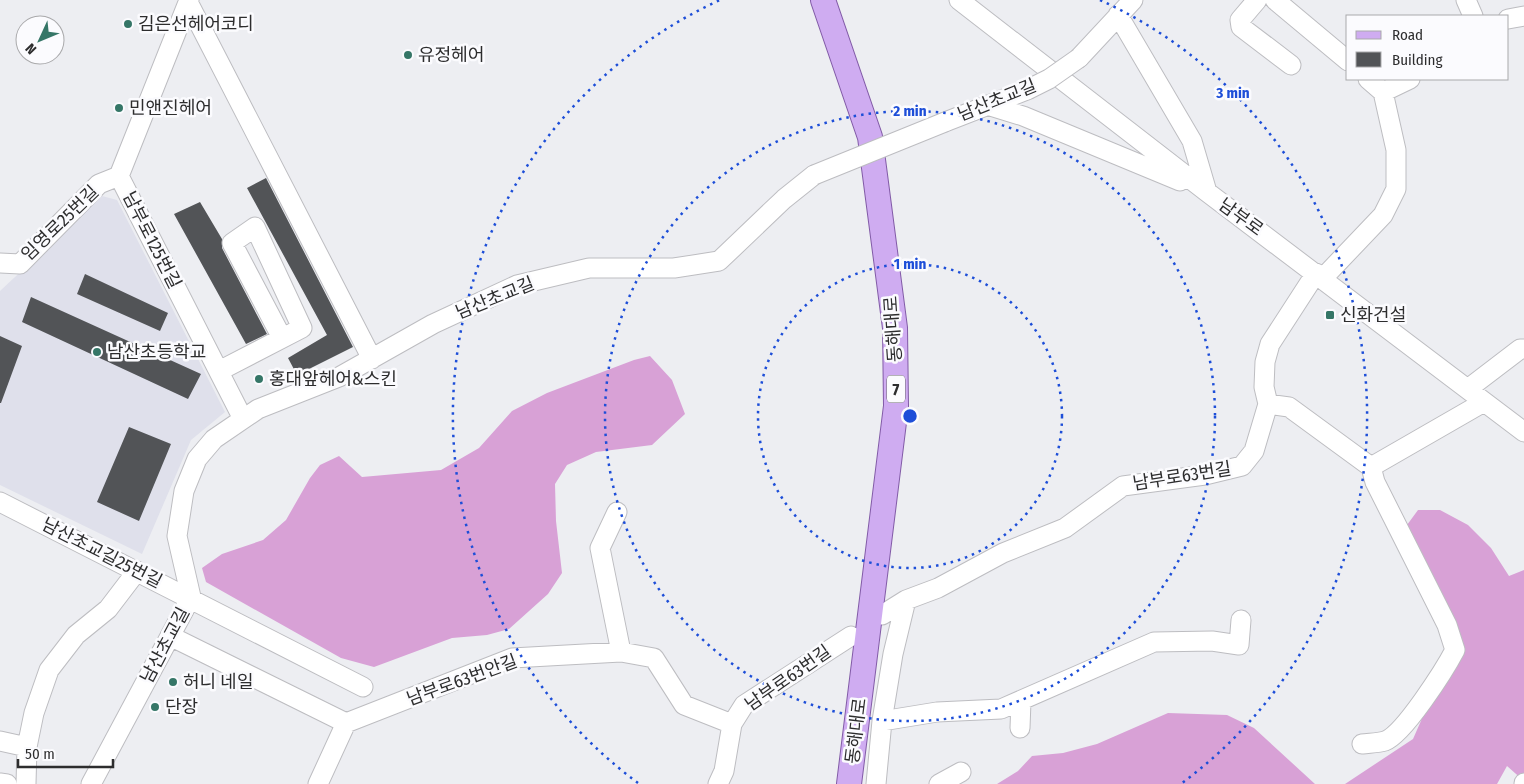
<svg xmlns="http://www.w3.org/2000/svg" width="1524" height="784" viewBox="0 0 1524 784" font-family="'Fira Sans Condensed','Noto Sans KR',sans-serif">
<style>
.built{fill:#dfe0eb}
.forest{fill:#d8a1d6}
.building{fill:#525457}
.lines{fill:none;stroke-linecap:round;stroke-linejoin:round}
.minor-casing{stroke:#bdbdc1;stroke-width:21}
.major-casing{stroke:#825ba7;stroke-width:26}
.minor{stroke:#fff;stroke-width:19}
.major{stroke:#cfacf1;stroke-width:24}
.minor-bridge-casing{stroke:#bdbdc1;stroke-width:21;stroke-linecap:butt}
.minor-bridge{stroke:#fff;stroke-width:19}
.ring{fill:none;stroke:#1d4ed8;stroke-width:2.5;stroke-dasharray:2.5 5}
.poi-dot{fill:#357667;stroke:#fbfbfe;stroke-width:2}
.labels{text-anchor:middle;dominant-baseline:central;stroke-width:5;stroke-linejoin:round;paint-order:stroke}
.shield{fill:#fbfbfe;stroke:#6b6b6c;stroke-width:1}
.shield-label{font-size:16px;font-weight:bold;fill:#2d2d2e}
.poi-label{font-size:18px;fill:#2d2d2e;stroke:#fbfbfe;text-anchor:start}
.street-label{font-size:18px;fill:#2d2d2e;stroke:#fbfbfe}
.centre{fill:#1d4ed8;stroke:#fbfbfe;stroke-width:2.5}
.ring-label{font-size:15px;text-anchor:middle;font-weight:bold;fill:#1d4ed8;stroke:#fbfbfe;stroke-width:5;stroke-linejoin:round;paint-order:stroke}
</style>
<rect width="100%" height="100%" fill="#edeef2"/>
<path class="built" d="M102,196l15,4 108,212 -34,28 -49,114 -142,-69v-194z"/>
<path class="forest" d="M650,356l22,24 13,34 -33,31 -56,7 -29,13 -12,19 1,37 6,52 -14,21 -39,35 -22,6 -35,3 -78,29 -33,-9 -135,-76 -4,-14 20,-14 41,-14 23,-20 24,-42 10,-13 19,-9 23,21 79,-7 38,-22 33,-37 35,-18 87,-33z
M1418,510h22l28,15 23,23 18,28 15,-6v211l-17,-15 -10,18h-152l68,-45 22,-50 21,-20 4,-26 -53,-118z
M1168,713l59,2 27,13 61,56h-318l21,-13 14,-15 31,-3 34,-9z"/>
<path class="building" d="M266,178l87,169 -56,28 -9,-17 39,-23 -80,-147z
M200,202l22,37v9l45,86 -21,10 -72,-130z
M85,274l83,39 -8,18 -83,-37z
M31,297l170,77 -13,25 -166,-77z
M0,336l22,10 -21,57h-1z
M129,427l42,17 -32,77 -42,-19z"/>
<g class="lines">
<g class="minor-casing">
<path id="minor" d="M189,0l-70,176 124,243
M959,0l248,192 317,240
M1257,0l-17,20 1,7 50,38
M1275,0l73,61
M1466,0l7,16
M188,2l184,357
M1118,15l74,126 15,51
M1508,19l16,-3
M1079,58l54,-58
M1383,92l27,-13
M987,105l36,11 157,65
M945,122l82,-32
M0,263l20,1 79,-80 20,-8
M1323,278l60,-63 13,-26v-39l-13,-58 -15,-13
M219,371l83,-43 -47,-101 -23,16 50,95
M1469,388l51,-39h4
M1268,404l21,3 82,60 4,15 72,143 8,25c-10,19 -51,84 -70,91 -7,2 -16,2 -23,3
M1371,467l113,-65
M0,502l363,185
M617,512l-17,36 21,104
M906,600l-13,54 -11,67 55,-9 64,-3 153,-67 58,-1 27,4 2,-25
M882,615l24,-15 32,-12 65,-35 62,-25 58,-42 82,-11 37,-9 12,-15 14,-47 -4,-17 1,-25 5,-18 46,-71
M170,636l176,87
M346,723l166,-65 109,-6 33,6 30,47 48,19
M1020,728l1,-27
M0,741l27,6
M0,783l7,1
M26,784l1,-37 7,-34 15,-43 27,-35 32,-26 29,-38
M91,784l100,-187 -14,-61 7,-45 13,-32 17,-20 44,-30 81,-32 94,-53 84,-39 72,-17h85l45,-7 65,-62 30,-24
M318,784l28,-61
M718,784l6,-13 8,-47 12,-19 107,-69
M876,784l6,-63
M939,784l22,-12
M1524,784v-1"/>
</g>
<g class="major-casing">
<path id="major" d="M823,0l47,137 25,191 1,78 -47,378"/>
</g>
<use href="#minor" class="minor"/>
<use href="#major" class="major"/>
<g class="minor-bridge-casing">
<path id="minor-bridge" d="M1027,90l22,-11 30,-21
M814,175l131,-53"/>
</g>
<use href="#minor-bridge" class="minor-bridge"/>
</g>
<g class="ring">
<circle cx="910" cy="416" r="152"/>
<circle cx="910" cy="416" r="305"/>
<path d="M638 783A457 457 0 0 1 720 0M1100 0A457 457 0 0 1 1182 783"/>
</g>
<g class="poi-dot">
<circle cx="128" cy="24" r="5"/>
<circle cx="408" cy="55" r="5"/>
<circle cx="119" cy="108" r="5"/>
<rect x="1325" y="310" width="10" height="10" rx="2.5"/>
<circle cx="97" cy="352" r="5"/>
<circle cx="259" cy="379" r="5"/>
<circle cx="173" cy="682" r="5"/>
<circle cx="155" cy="707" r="5"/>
</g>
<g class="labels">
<rect class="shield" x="887" y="375.5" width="18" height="27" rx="4"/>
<g class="shield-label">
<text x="896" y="389">7</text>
</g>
<g class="poi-label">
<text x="138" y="24">김은선헤어코디</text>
<text x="418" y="55">유정헤어</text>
<text x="129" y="108">민앤진헤어</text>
<text x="1340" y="315">신화건설</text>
<text x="107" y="352">남산초등학교</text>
<text x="269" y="379">홍대앞헤어&amp;스킨</text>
<text x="183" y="682">허니 네일</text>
<text x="165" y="707">단장</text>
</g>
<g class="street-label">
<text transform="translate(997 100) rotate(-22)">남산초교길</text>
<text transform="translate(1241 217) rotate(36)">남부로</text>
<text transform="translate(60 223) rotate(-44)">임영로25번길</text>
<text transform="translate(152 240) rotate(63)">남부로125번길</text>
<text transform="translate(495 298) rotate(-22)">남산초교길</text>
<text transform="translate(893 329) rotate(-94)">동해대로</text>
<text transform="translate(1182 476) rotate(-9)">남부로63번길</text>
<text transform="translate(102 553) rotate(27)">남산초교길25번길</text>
<text transform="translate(165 645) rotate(-62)">남산초교길</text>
<text transform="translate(788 678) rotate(-35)">남부로63번길</text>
<text transform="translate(462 680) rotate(-20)">남부로63번안길</text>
<text transform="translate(856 731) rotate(-83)">동해대로</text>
</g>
</g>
<circle cx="910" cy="416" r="8" class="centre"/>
<g class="ring-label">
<text x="1233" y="98">3 min</text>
<text x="910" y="116">2 min</text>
<text x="910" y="269">1 min</text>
</g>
<rect x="1346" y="15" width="162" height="65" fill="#fbfbfe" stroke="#a9a9ab"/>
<rect x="1356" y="31" width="25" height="8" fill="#cfacf1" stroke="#a9a9ab"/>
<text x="1392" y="40" font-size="15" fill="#2d2d2e">Road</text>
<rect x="1356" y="52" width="25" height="15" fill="#525457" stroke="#a9a9ab"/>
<text x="1392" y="65" font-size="15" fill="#2d2d2e">Building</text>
<g transform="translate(40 40) rotate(226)"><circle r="24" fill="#fbfbfe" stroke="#a9a9ab"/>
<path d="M0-4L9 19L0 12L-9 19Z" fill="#357667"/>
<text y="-8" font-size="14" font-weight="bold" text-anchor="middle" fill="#2d2d2e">N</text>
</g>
<path d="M18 759v8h95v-8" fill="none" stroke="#2d2d2e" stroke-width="2.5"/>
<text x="25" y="759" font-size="15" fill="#2d2d2e" stroke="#fbfbfe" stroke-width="4" paint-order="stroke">50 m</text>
</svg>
